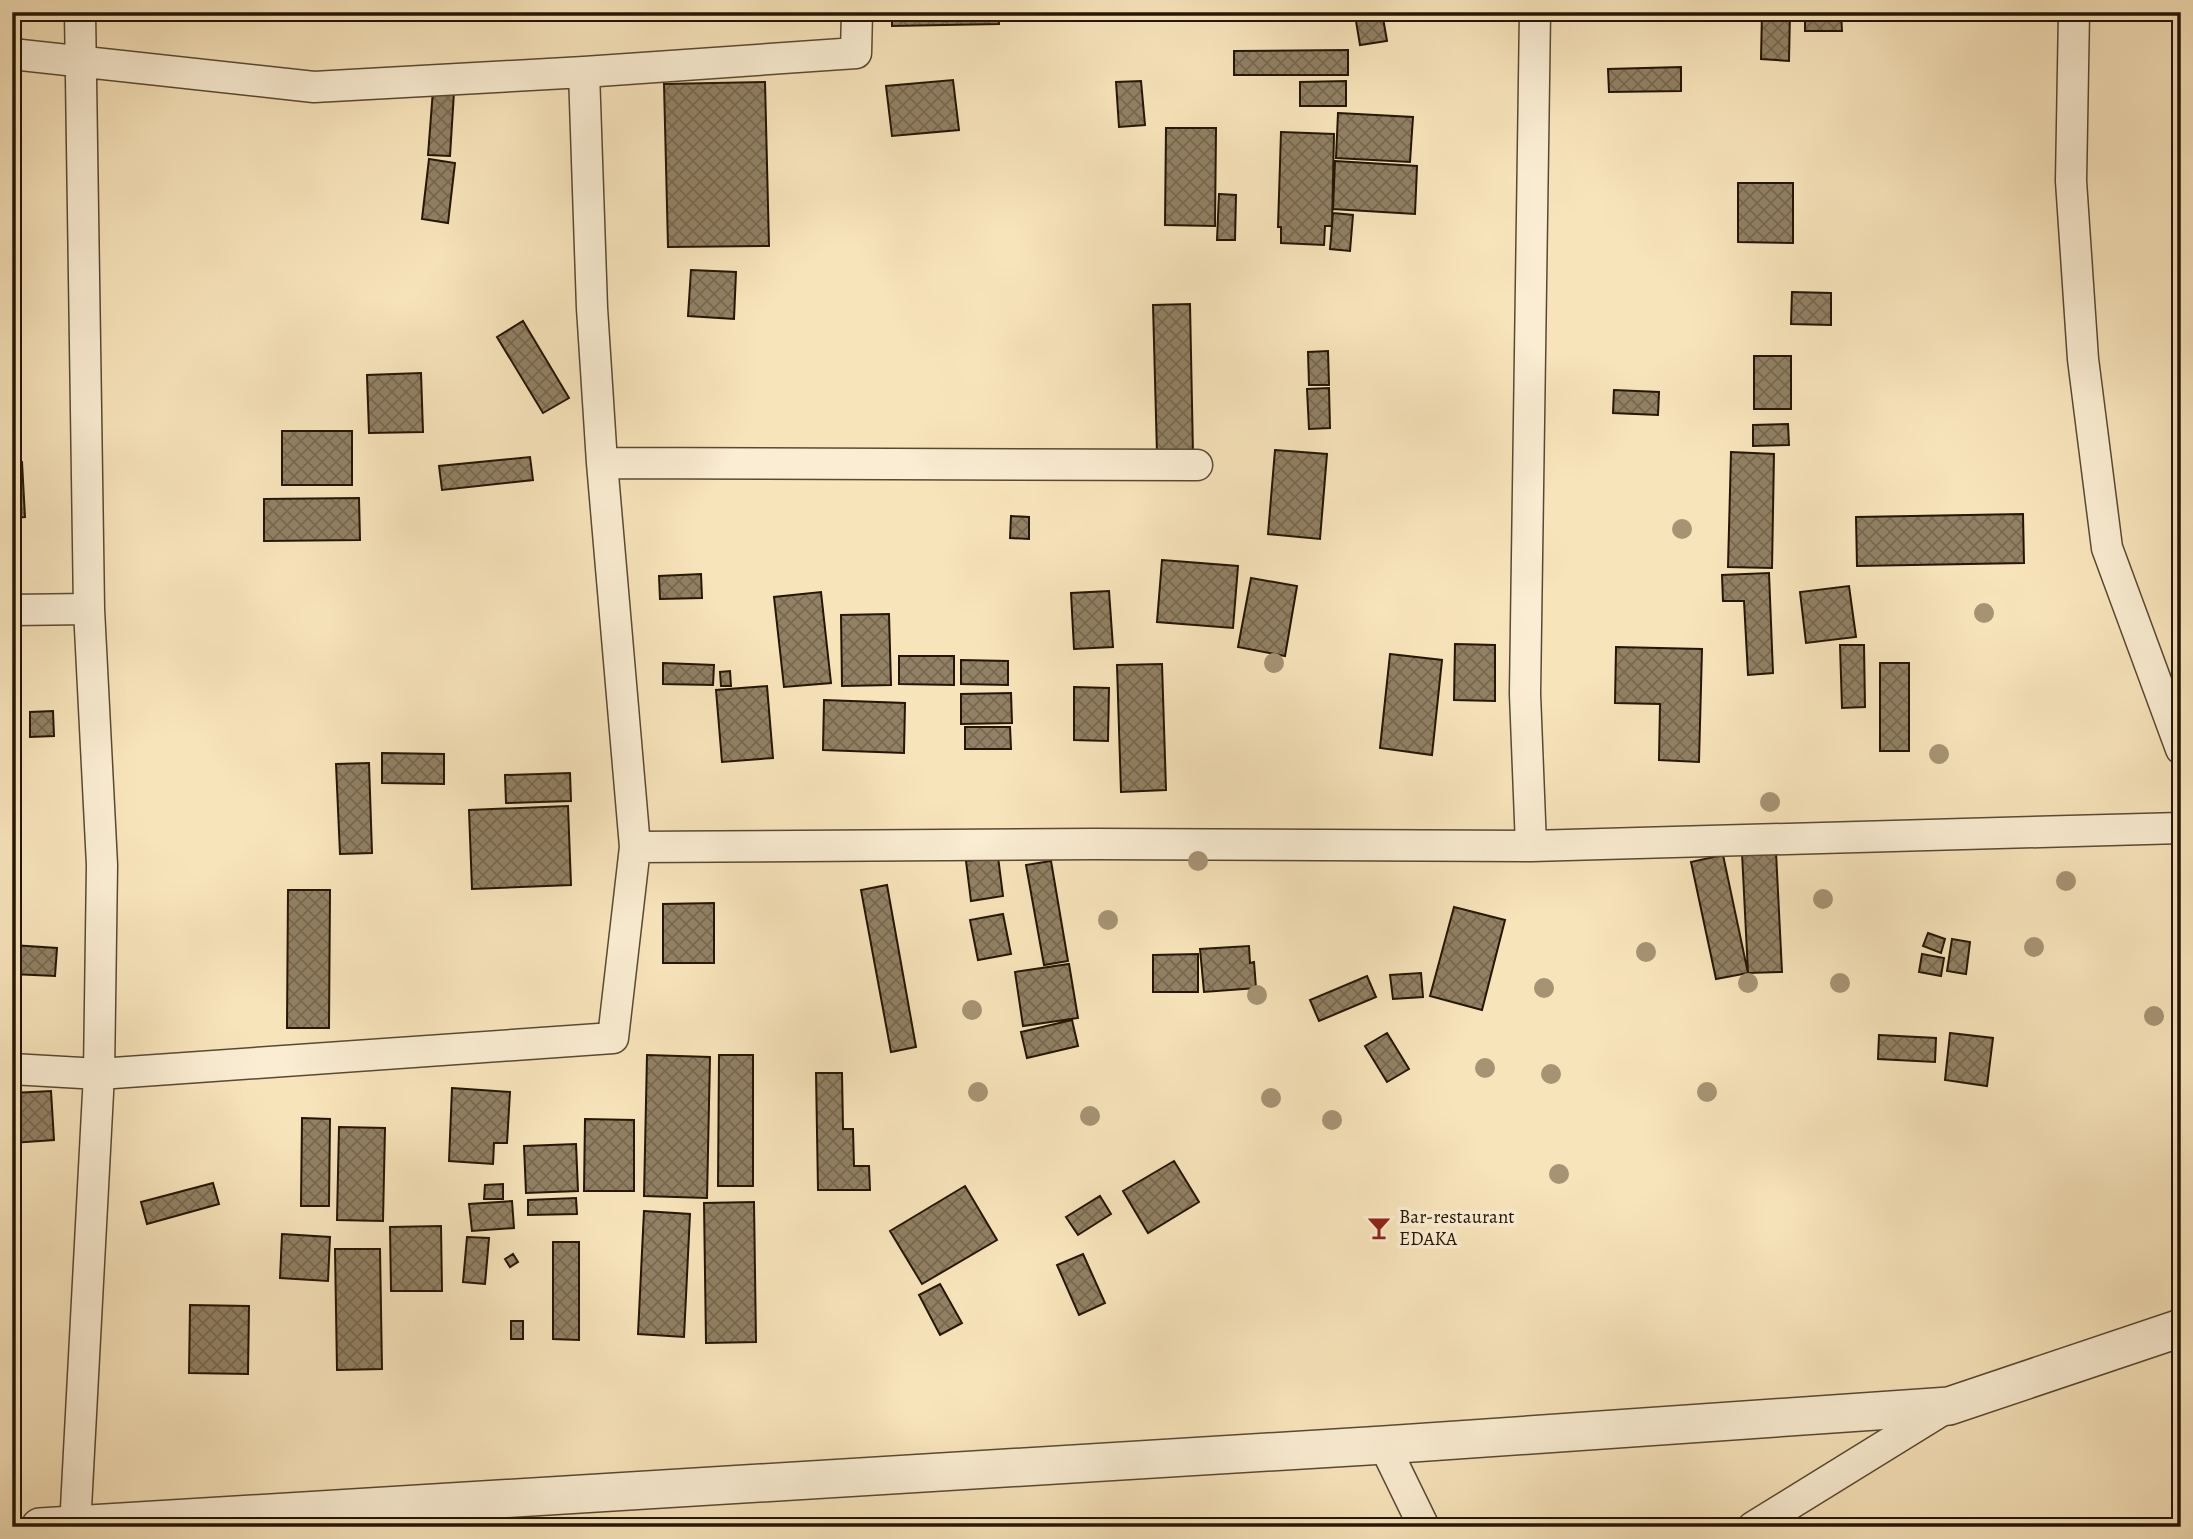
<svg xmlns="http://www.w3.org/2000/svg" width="2193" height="1539" viewBox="0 0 2193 1539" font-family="Alegreya,serif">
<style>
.building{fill:url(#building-cross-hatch);stroke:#241505;stroke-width:2}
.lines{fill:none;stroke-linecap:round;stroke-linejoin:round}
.minor-casing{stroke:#594932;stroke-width:33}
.tertiary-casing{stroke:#594932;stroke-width:40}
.minor{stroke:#faedd3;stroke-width:30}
.tertiary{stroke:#faedd3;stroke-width:37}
.tree{fill:#a69374}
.labels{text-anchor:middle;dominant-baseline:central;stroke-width:7;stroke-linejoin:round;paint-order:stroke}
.poi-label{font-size:19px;fill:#241505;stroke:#faedd3;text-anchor:start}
</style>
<defs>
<pattern id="building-cross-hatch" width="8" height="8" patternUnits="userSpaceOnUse" patternTransform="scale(1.75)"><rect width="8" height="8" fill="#928164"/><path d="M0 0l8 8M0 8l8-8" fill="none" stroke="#776850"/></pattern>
</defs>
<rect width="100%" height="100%" fill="#f8e4bb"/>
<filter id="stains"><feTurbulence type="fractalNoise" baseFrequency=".00286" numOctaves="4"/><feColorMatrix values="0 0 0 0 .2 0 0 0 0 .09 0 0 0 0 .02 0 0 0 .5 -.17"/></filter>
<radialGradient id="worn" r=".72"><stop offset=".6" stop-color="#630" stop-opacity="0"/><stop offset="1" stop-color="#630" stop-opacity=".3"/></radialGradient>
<path class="building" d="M892,12h106l1,12 -107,2z
M1370,12h12l5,29 -27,4 -5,-30z
M1762,12h28l-1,49 -28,-2z
M1805,12h36l1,19h-37z
M1348,50v25h-114v-24z
M1681,67v24l-72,1 -1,-23z
M953,80l6,50 -67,6 -6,-50z
M1141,81l4,44 -26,2 -3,-45z
M1346,81v25h-46v-24z
M765,82l4,164 -101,1 -4,-163z
M433,90l21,2 -4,64 -22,-1z
M12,110h6l-6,102z
M1338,113l75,4 -3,45 -74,-4z
M1166,128h50l-1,98 -50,-1z
M1281,132l53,2 -2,92h-7l-1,19 -43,-2v-16h-3z
M429,159l26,4 -7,60 -26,-4z
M1335,161l82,5 -2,48 -82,-5z
M1738,183h55v60l-55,-1z
M1219,194l17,1 -1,45h-18z
M1333,213l20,2 -3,36 -20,-2z
M691,270l45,2 -2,47 -46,-3z
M1792,292l39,1v32l-40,-1z
M1190,304l3,150h-36l-4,-149z
M523,321l46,77 -26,15 -46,-76z
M1328,351l1,34h-20l-1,-33z
M1754,356h37v53h-37z
M421,373l2,59 -54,1 -2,-58z
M1329,388l1,40 -21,1 -2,-40z
M1614,390l45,2 -1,23 -45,-2z
M1788,424l1,21 -36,1v-21z
M282,431h70v54h-70z
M1275,450l52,4 -7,85 -52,-5z
M1731,452l43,2 -2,114 -44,-1z
M530,457l3,23 -91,10 -3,-24z
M22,462l3,55 -13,1v-55z
M359,498l1,42 -96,1v-42z
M2023,514l1,49 -167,3 -1,-49z
M1011,516l18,1v22l-19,-1z
M1162,560l76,6 -5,62 -76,-6z
M1769,573l4,100 -25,2 -4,-74h-21l-1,-26z
M701,574l1,24 -42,1 -1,-23z
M1251,578l46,8 -12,70 -47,-9z
M1849,586l7,51 -50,6 -6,-51z
M1109,591l4,56 -39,2 -3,-56z
M821,592l10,91 -47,4 -10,-90z
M889,614l2,71 -49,1 -1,-71z
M1455,644l40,1v56l-41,-1z
M1840,645h24l1,62 -23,1z
M1616,647l86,2 -3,113 -40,-2 1,-56 -45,-1z
M1390,654l52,6 -10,95 -52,-7z
M899,656h55v29l-55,-1z
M961,660l47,1v24l-47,-1z
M663,663l51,2 -1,20 -50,-1z
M1880,663h29v88h-29z
M1162,664l4,126 -45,2 -4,-127z
M730,671l1,15h-10l-1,-14z
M767,686l6,72 -51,4 -6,-72z
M1074,687l35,1 -1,53 -34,-1z
M1011,693l1,30 -51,1v-30z
M824,700l81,3 -1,50 -81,-3z
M53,711l1,25 -24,1v-25z
M965,727h45l1,22h-46z
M382,753l62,1v30l-62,-1z
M369,763l3,90 -32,1 -4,-90z
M570,773l1,28 -65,2 -1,-28z
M568,806l3,79 -99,4 -3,-79z
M1776,852l6,120 -34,1 -6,-120z
M1723,855l25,118 -32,6 -25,-117z
M998,857l5,39 -32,5 -5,-40z
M1051,861l17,100 -24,4 -18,-100z
M887,885l29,162 -25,5 -30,-162z
M288,890h42l-1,138h-42z
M714,903v60h-51v-59z
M1454,907l51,13 -23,90 -52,-14z
M1003,914l8,40 -33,6 -8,-40z
M1928,933l17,6 -4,14 -18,-7z
M1952,939l18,3 -4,32 -19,-3z
M12,945l45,3 -2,28 -43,-2z
M1249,946l1,17 4,-1 2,26 -52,4 -4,-43z
M1198,954v38h-45v-37z
M1922,954l22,4 -3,18 -22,-4z
M1069,964l9,54 -55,8 -8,-54z
M1421,973l2,24 -30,2 -3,-24z
M1367,976l9,21 -57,24 -9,-21z
M1072,1020l6,26 -51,12 -6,-26z
M1387,1033l22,36 -22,13 -22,-36z
M1950,1033l43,5 -6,48 -42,-6z
M1879,1035l57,3 -1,24 -57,-3z
M647,1055l63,2 -3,141 -63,-2z
M719,1055h34v131h-35z
M816,1073h26l1,56h10l1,37h15l1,24h-52z
M452,1088l58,4 -3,51h-13l-1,21 -44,-3z
M51,1091l3,49 -42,3v-50z
M302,1118l28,1 -1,87h-28z
M585,1119l49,1v71h-50z
M339,1127l46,1 -2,93 -46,-1z
M576,1144l2,47 -52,2 -2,-47z
M1174,1161l25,41 -51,31 -25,-42z
M213,1183l6,21 -72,20 -6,-22z
M503,1184v15h-19l1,-14z
M965,1186l32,54 -75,44 -32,-53z
M1100,1196l11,18 -33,21 -12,-18z
M576,1198l1,16 -49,1v-15z
M512,1201l2,27 -42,3 -3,-27z
M754,1202l2,140 -50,1 -2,-140z
M644,1211l46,3 -6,123 -46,-3z
M441,1226l1,65h-51l-1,-64z
M282,1234l48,3 -2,44 -48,-3z
M467,1237l22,1 -4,46 -22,-2z
M553,1242h26v98l-26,-1z
M335,1249h45l2,120 -45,1z
M513,1254l5,8 -8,5 -5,-8z
M1083,1254l22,49 -26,12 -22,-50z
M940,1284l22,39 -22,12 -21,-40z
M190,1305l59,1 -1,68 -59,-1z
M511,1321h12v18h-12z"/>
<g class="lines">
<g class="minor-casing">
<path id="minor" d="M2074,12l-3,169 12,178 24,189 74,201
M12,54l302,33 270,-15 272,-19 1,-41
M602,463l595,2
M12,610l77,-1
M1531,846l-6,-152 10,-682
M635,847l459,-3 437,2 650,-18
M12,1069l87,5 514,-36 22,-191 -33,-384 -10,-155 -8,-236
M1384,1445l40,82
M75,1527l24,-453 3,-209 -13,-256 -9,-597
M1753,1527l196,-121"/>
</g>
<g class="tertiary-casing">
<path id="tertiary" d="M40,1527l1344,-82 565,-39 232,-78"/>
</g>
<use href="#minor" class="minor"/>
<use href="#tertiary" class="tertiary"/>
</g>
<g class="tree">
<circle cx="1682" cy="529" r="10"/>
<circle cx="1984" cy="613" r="10"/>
<circle cx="1274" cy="663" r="10"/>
<circle cx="1939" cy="754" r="10"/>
<circle cx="1770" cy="802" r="10"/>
<circle cx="1198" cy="861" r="10"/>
<circle cx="2066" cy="881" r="10"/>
<circle cx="1823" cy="899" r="10"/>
<circle cx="1108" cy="920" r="10"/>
<circle cx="2034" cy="947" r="10"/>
<circle cx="1646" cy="952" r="10"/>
<circle cx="1748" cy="983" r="10"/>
<circle cx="1840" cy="983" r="10"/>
<circle cx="1544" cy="988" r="10"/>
<circle cx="1257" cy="995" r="10"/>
<circle cx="972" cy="1010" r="10"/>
<circle cx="2154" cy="1016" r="10"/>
<circle cx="1485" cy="1068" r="10"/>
<circle cx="1551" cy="1074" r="10"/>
<circle cx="978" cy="1092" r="10"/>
<circle cx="1707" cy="1092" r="10"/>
<circle cx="1271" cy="1098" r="10"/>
<circle cx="1090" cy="1116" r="10"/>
<circle cx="1332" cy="1120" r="10"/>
<circle cx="1559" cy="1174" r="10"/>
</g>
<defs>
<g id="bar-bare" transform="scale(1.89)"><path d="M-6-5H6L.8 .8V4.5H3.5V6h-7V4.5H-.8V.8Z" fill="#8f2418" stroke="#faedd3" stroke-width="2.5" paint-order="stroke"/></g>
</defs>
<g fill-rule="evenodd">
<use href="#bar-bare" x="1379" y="1228"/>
</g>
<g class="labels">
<g class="poi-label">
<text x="1399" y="1217">Bar-restaurant<tspan x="1399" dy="22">EDAKA</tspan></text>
</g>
</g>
<rect width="2193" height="1539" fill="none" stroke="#f8e4bb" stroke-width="42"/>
<rect x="14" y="14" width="2165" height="1511" fill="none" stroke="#241505" stroke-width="3.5"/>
<rect x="21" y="21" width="2151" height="1497" fill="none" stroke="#241505" stroke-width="2"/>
<rect width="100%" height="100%" filter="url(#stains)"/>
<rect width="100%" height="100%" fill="url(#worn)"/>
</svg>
